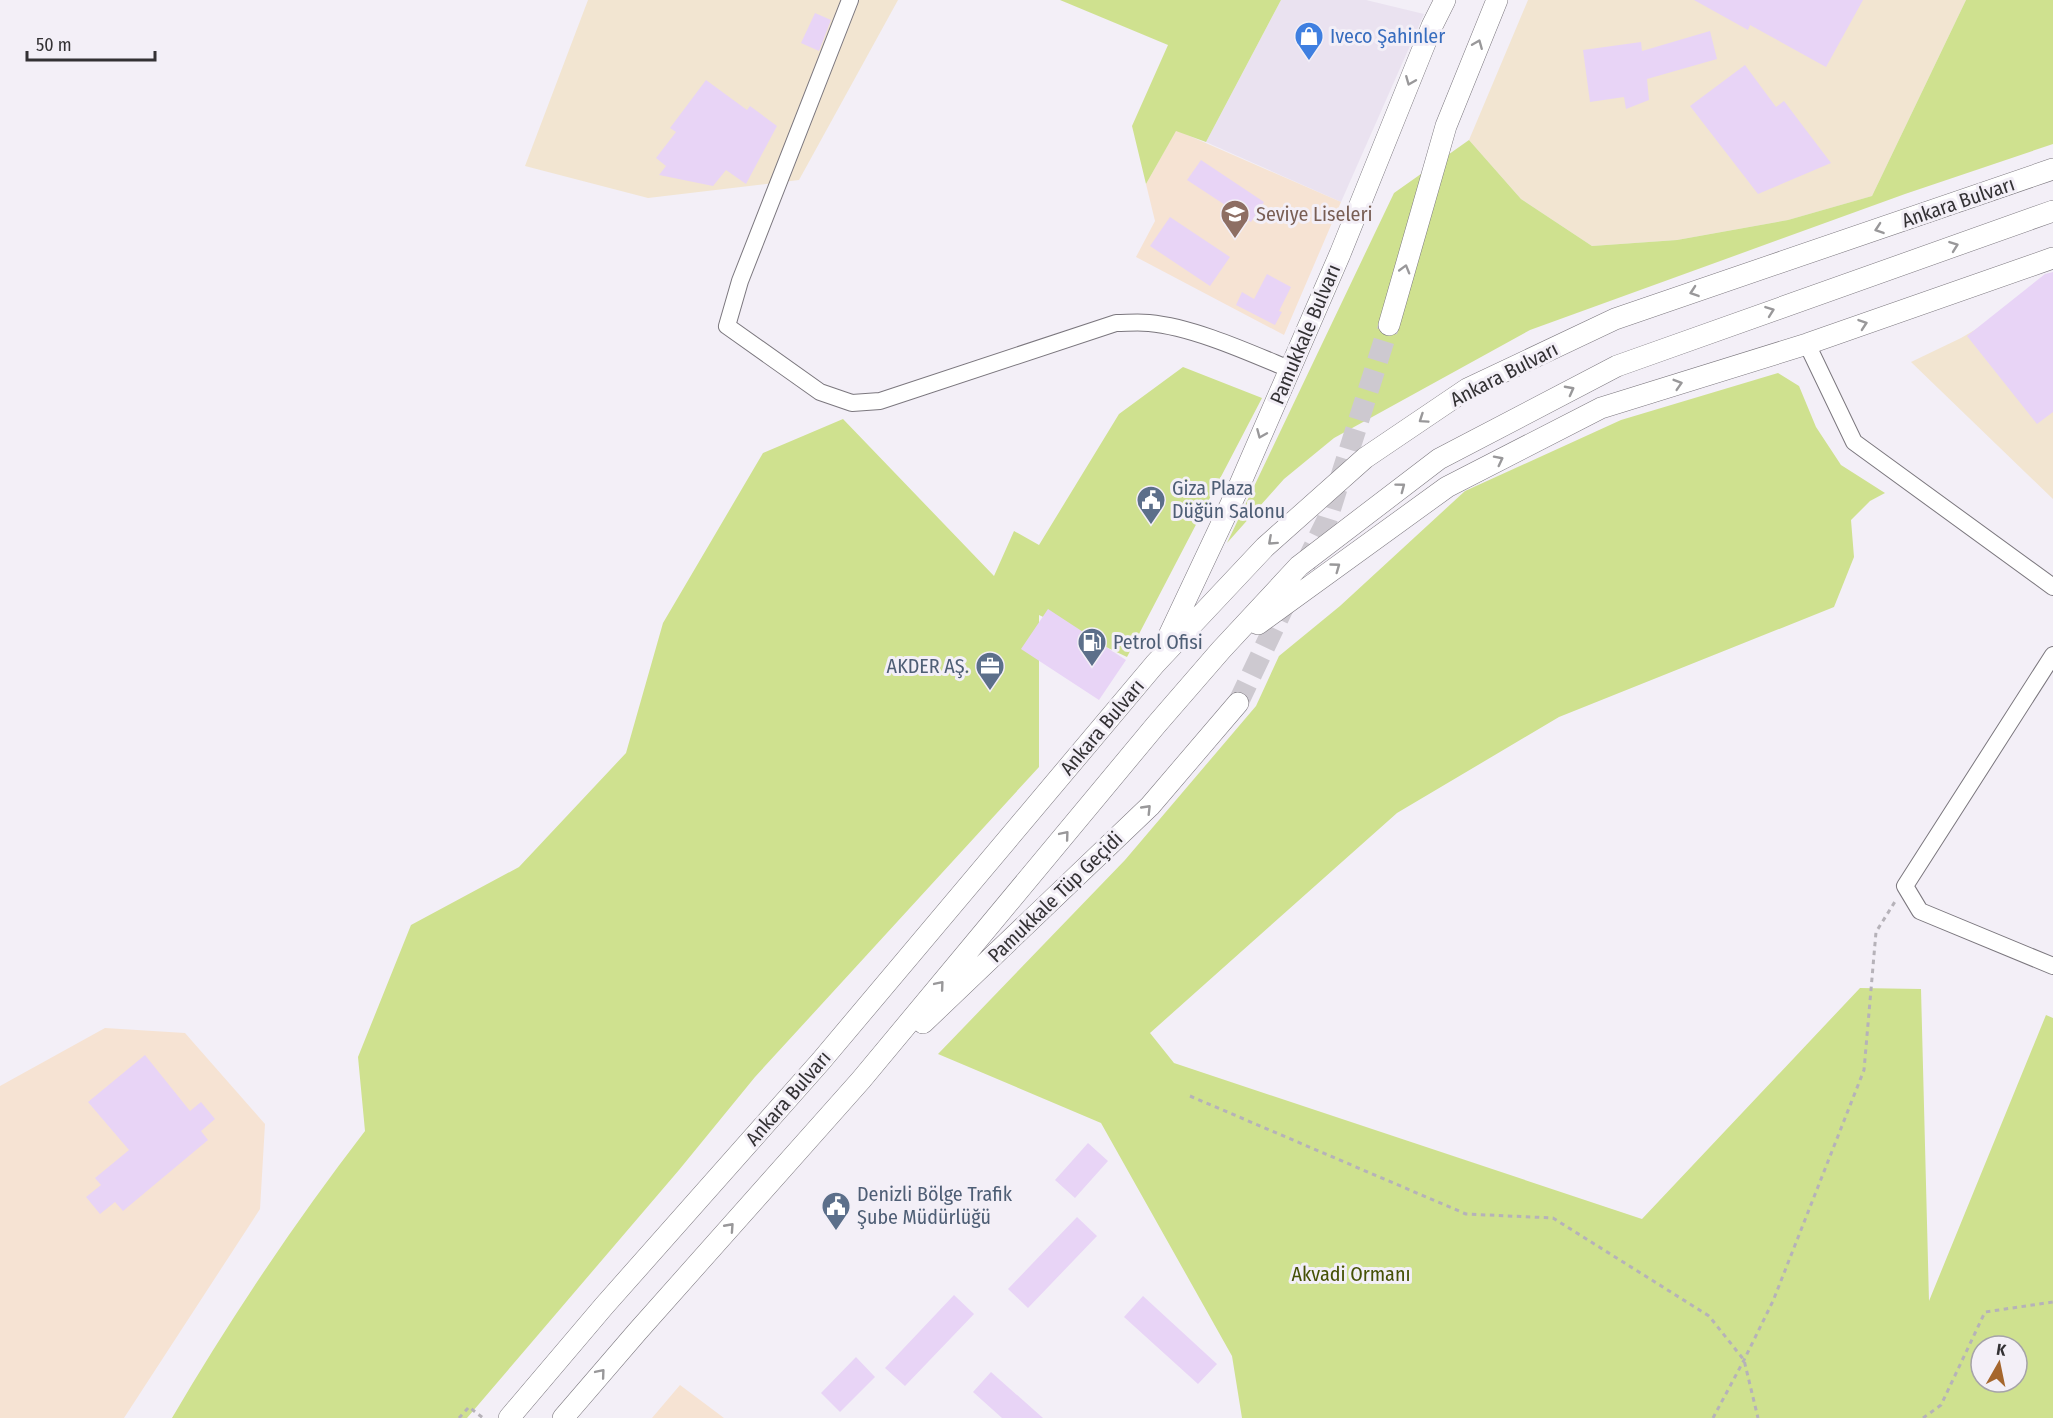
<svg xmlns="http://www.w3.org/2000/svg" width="2053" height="1418" viewBox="0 0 2053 1418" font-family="'Fira Sans Condensed',sans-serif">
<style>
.built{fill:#eae2f0}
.industrial{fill:#f2e5d1}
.education{fill:#f6e3d3}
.green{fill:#cfe18f;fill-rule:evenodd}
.building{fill:#e8d4f6}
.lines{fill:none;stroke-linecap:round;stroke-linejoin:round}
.major-tunnel{stroke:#cdc9d0;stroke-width:21;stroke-dasharray:21 10;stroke-linecap:butt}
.minor-casing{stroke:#7b777e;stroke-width:18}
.major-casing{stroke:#7b777e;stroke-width:22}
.path{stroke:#b6b2b9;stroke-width:3;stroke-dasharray:4.5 4.5;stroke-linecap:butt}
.minor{stroke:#fff;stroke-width:16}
.major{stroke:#fff;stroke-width:21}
.oneway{stroke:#99989a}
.labels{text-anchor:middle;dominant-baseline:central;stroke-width:6;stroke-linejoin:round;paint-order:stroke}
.shop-label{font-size:20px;fill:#366cbe;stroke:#f3eff7;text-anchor:start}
.street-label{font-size:20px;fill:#333134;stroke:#f3eff7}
.education-label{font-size:20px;fill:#785e54;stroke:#f3eff7;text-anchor:start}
.service-label{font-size:20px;fill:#4e5e75;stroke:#f3eff7;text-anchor:start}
.park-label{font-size:20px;fill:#455106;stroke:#f3eff7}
</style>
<rect width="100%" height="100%" fill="#f3eff7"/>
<path class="built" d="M1281,0h85l58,14 -83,188 -135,-60z"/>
<path class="industrial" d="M588,0h310l-99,180 -151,18 -123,-32z
M1528,0h438l-94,196 -84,24 -111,20 -85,6 -71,-47 -52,-59z
M2053,284v215l-142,-137 50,-24z"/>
<path class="education" d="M1176,130l165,72 -57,133 -148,-78 19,-36 -9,-37z
M105,1028l80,5 80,91 -5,85 -136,209h-124v-332z
M680,1385l44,33h-72z"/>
<path class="green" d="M1060,0h221l-75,142 -30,-11 -30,53 -14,-58 36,-81z
M1966,0h87v144l-148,50 -375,136 -196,108 -50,41 -57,64 167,-350 75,-53 52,59 71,47 85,-6 111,-20 84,-24z
M1183,367l79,31 -135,259 -88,-42v152l-284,310 -76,93 -212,248h-295c58,-99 123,-196 193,-287l-7,-74 53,-132 108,-58 107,-114 37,-130 100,-170 80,-34 151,157 20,-45 25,14 80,-131z
M1778,373l21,13 17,41 25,38 44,28 -15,8 -19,19 3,37 -20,50 -275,110 -162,96 -247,220 24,30 468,156 218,-231 61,1 8,312 117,-286 7,3v400h-811l-10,-62 -131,-233 -163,-69 187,-194 131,-154 23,-50 61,-50 125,-115 156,-71zM1981,1346h36v36h-36z"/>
<path class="building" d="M1694,0h169l-37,67 -76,-42 -2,5z
M815,13l16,7 -12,31 -18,-8z
M1710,31l7,28 -70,20 2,21 -23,9 -2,-12 -34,5 -7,-52 58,-8 1,9z
M1745,65l31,42 8,-6 47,62 -73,31 -68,-88z
M706,80l41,30 3,-4 27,20 -31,58 -20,-14 -13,16 -54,-11 7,-9 -10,-8 20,-26 -6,-4z
M1201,160l63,42 -13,20 -64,-42z
M1170,217l60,40 -20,29 -60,-40z
M2053,272v140l-16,12 -70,-88 78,-62z
M1267,274l24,13 -12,24 3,1 -7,13 -39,-20 6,-13 12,7z
M1048,609l78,51 -27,40 -78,-51z
M145,1055l45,56 11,-9 14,17 -14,12 7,9 -85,71 -8,-9 -15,12 -14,-17 15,-12 -6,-7 34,-28 -41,-48z
M1088,1143l20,18 -33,37 -20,-18z
M1077,1217l20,19 -69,72 -20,-19z
M954,1295l20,19 -69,72 -20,-18z
M1143,1296l74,68 -19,20 -74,-67z
M856,1357l19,20 -35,35 -19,-19z
M991,1372l52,46h-41l-29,-26z"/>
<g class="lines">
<path class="major-tunnel" d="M1305,565l22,-45 62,-195
M1238,703l50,-105"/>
<g class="minor-casing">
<path id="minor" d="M850,0l-110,281 -13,45 93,66 32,11 28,-2 236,-78c11,0 22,-1 33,0 44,4 99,29 140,46
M1807,344l47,98 199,145
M2053,655l-148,231 15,25 133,55"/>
</g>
<g class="major-casing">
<path id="major" d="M1389,325l57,-199 51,-126
M1258,624l189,-137 154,-79 206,-64 246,-86
M1163,648l74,-157 103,-237 92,-228 13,-26
M923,1023l227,-217 88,-103
M509,1418l95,-112 217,-245 334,-397 110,-117 100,-89 102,-69 148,-70 438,-150
M563,1418l74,-86 224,-252 295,-355 65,-75 78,-84 140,-107 178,-93 436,-155"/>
</g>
<path class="path" d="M1190,1096l276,118 87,4 156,98 35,44 14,58
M459,1418l10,-11 14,11
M1713,1418l31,-58 29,-59 91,-231 12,-138 20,-32
M1923,1418l18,-13 44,-93 68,-10"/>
<use href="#minor" class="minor"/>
<use href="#major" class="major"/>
</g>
<defs><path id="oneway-chevron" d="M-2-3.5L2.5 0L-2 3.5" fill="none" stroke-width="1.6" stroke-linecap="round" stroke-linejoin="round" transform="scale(1.5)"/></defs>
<g class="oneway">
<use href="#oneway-chevron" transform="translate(1478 44) rotate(-68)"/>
<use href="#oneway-chevron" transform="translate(1410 81) rotate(112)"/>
<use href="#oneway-chevron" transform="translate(1879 229) rotate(161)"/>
<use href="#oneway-chevron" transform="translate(1954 246) rotate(-20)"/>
<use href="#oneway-chevron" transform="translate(1405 269) rotate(-74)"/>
<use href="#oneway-chevron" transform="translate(1694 292) rotate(161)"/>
<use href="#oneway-chevron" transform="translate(1770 311) rotate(-20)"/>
<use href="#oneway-chevron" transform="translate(1863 324) rotate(-19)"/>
<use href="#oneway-chevron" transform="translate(1678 384) rotate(-17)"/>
<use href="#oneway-chevron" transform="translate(1570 390) rotate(-28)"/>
<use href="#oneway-chevron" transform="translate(1423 419) rotate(146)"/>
<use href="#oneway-chevron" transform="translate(1261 434) rotate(113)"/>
<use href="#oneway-chevron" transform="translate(1499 460) rotate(-27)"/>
<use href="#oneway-chevron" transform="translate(1401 487) rotate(-37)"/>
<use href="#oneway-chevron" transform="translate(1272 541) rotate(138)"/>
<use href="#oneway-chevron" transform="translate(1336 567) rotate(-36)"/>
<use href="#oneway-chevron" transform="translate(1147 809) rotate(-46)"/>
<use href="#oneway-chevron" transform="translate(1065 835) rotate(-50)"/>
<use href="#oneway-chevron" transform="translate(940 985) rotate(-50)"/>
<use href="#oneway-chevron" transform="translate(730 1227) rotate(-48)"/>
<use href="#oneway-chevron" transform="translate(601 1373) rotate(-50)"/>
</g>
<defs>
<g id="shop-pin" transform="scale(1.5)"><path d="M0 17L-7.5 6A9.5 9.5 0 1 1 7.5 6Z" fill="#3f7fe0" stroke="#f3eff7"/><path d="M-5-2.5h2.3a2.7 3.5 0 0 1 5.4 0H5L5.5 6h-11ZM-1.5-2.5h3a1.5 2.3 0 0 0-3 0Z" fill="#fff"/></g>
<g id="school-pin" transform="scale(1.5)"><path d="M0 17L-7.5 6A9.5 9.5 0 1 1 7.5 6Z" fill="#8d6e63" stroke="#f3eff7"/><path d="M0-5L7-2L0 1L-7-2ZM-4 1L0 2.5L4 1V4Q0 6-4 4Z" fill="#fff"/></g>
<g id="civic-pin" transform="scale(1.5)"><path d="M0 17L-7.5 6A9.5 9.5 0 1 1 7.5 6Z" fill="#5c6f8a" stroke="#f3eff7"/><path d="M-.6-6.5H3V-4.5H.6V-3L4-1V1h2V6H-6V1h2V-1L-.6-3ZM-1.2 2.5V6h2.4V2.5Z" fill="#fff"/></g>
<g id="fuel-pin" transform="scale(1.5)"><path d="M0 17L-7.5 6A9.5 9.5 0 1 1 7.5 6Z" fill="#5c6f8a" stroke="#f3eff7"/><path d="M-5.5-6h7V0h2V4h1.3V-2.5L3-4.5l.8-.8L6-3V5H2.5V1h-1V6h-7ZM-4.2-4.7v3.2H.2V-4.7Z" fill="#fff"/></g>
<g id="office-pin" transform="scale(1.5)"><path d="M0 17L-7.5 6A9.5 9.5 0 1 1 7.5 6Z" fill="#5c6f8a" stroke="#f3eff7"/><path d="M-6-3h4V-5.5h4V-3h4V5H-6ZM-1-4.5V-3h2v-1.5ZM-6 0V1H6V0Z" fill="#fff"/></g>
</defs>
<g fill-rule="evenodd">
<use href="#shop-pin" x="1309" y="36"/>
<use href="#school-pin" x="1235" y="214"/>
<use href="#civic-pin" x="1151" y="500"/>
<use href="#fuel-pin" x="1092" y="642"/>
<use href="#office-pin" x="990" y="666"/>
<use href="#civic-pin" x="836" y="1206"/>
</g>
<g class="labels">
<g class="shop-label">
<text x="1330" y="36">Iveco Şahinler</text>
</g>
<g class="street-label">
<text transform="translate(1958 202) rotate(-19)">Ankara Bulvarı</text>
<text transform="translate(1305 334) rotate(-67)">Pamukkale Bulvarı</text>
<text transform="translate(1504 374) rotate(-27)">Ankara Bulvarı</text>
<text transform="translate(1102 727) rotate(-50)">Ankara Bulvarı</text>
<text transform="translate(1055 897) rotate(-44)">Pamukkale Tüp Geçidi</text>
<text transform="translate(788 1098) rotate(-49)">Ankara Bulvarı</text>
</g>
<g class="education-label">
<text x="1256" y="214">Seviye Liseleri</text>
</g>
<g class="service-label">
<text x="1172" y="488">Giza Plaza<tspan x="1172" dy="23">Düğün Salonu</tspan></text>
<text x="1113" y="642">Petrol Ofisi</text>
<text x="969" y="666" text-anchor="end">AKDER AŞ.</text>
<text x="857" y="1194">Denizli Bölge Trafik<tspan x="857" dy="23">Şube Müdürlüğü</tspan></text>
</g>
<g class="park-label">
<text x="1351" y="1274">Akvadi Ormanı</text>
</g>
</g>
<g transform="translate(1999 1364) rotate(9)"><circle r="28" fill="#f3eff7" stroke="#a6a3a9" stroke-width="1.5"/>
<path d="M0-4.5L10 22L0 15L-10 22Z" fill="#a5662d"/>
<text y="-9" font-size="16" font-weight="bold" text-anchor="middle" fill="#333134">K</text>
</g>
<path d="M27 51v9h128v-9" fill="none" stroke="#333134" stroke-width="3"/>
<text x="36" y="51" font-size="18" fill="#333134" stroke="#f3eff7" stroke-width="4.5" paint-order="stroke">50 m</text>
</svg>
